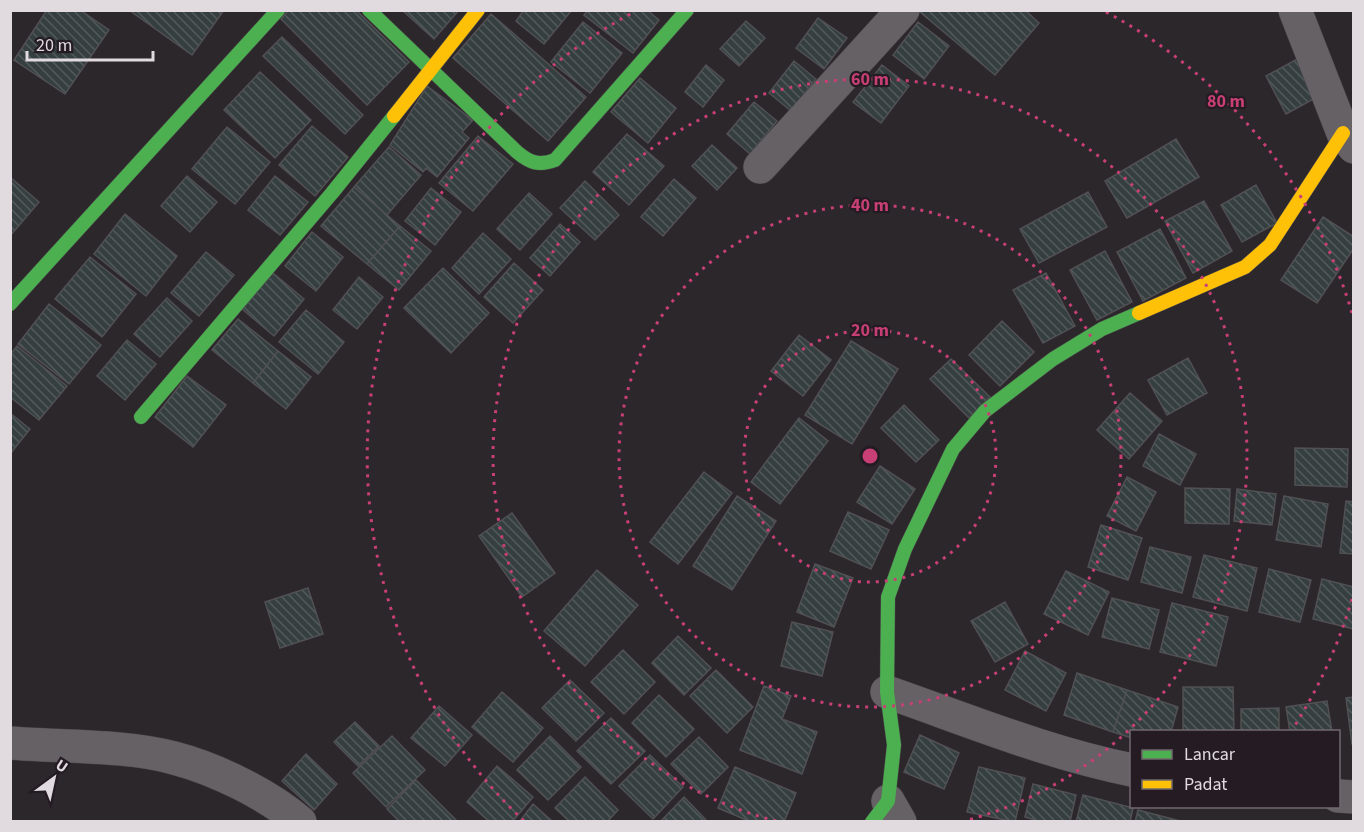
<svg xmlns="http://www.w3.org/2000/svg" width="1364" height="832" viewBox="0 0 1364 832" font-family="'Source Sans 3',sans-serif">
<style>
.building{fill:url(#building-back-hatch);stroke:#515052;stroke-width:1.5}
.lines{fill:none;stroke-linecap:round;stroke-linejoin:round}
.street-casing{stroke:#494549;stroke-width:34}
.fast-casing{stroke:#494549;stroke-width:15}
.slow-casing{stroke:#494549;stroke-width:15}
.street{stroke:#656164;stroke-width:33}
.fast{stroke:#4caf50;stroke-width:14}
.slow{stroke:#ffc107;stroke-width:14}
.ring{fill:none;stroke:#c83f76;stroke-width:3;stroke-dasharray:3 6}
.centre{fill:#c83f76;stroke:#241c22;stroke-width:3}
.ring-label{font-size:18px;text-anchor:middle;font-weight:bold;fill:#c83f76;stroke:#241c22;stroke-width:4.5;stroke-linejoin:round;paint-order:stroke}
</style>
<defs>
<pattern id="building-back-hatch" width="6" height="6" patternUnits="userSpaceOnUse" patternTransform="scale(1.5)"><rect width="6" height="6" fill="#353f40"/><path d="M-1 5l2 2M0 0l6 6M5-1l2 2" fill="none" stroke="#525a5b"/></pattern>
</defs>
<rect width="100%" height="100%" fill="#2c272b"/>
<path class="building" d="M47,10h33l29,20 -44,64 -51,-34z
M129,10h95l-32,45z
M289,10h67l53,52 -42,43 -86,-86z
M402,10h57l-25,29z
M524,10h46l1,1 -27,33 -28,-23z
M588,10h59l12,10 -26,33 -49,-38z
M922,10h103l14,13 -44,52 -75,-63z
M491,14l95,83 -38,44 -95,-83z
M818,18l29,20 -23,31 -28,-21z
M746,21l19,17 -26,28 -19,-17z
M583,22l39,31 -32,40 -39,-31z
M918,22l31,24 -25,33 -31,-24z
M282,37l81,78 -18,19 -82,-78z
M1301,57l20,38 -35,19 -20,-38z
M794,61l22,18 -25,32 -22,-18z
M706,65l18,15 -21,27 -18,-15z
M882,65l27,21 -28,37 -28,-21z
M260,72l51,48 -36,38 -51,-48z
M640,78l36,30 -28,35 -37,-31z
M427,86l46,34 -11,12 7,6 -32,39 -11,-9 -3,4 -33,-27z
M754,102l23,19 -27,33 -23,-20z
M312,126l36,31 -33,39 -36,-31z
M227,127l43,35 -35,42 -43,-35z
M627,134l37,32 -35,39 -36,-33z
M478,136l35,28 -40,47 -34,-28z
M1176,139l23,38 -72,41 -22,-37z
M712,145l25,23 -20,22 -25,-24z
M389,147l32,28 -34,40 -33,-28z
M187,176l30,26 -27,30 -29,-26z
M275,176l33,26 -28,33 -32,-25z
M10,177l29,25 -29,34z
M674,179l22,19 -33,38 -22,-19z
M585,181l34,34 -24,25 -35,-32z
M1256,185l21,38 -35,19 -21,-37z
M354,187l46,39 -33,38 -46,-38z
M431,188l30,24 -26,33 -30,-24z
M1088,192l19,35 -68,36 -19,-34z
M529,193l23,21 -32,36 -23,-21z
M1204,201l28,50 -39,22 -28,-52z
M125,214l52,42 -31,40 -52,-42z
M1323,217l31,20v11l-37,55 -36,-23z
M560,224l20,18 -30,34 -20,-18z
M400,226l31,25 -32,39 -32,-26z
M1160,229l26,49 -43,23 -26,-49z
M312,232l31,25 -27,34 -31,-25z
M483,233l28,26 -32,35 -27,-26z
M1105,251l27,51 -35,18 -27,-50z
M206,252l28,23 -35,41 -28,-23z
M90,257l46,37 -34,43 -47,-38z
M514,263l29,27 -30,33 -29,-26z
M443,268l46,45 -38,40 -47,-45z
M273,273l31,26 -30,37 -32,-27z
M1046,273l29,53 -32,17 -30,-53z
M359,277l24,20 -26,32 -24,-19z
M167,298l25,23 -32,36 -26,-23z
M49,304l52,41 -32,39 -51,-40z
M306,310l38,32 -26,32 -39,-32z
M238,319l40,32 -25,32 -41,-33z
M1002,321l32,31 -34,34 -31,-31z
M799,335l32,25 -28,36 -32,-25z
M127,340l29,24 -31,36 -28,-24z
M851,341l47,28 -46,75 -47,-29z
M17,346l50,40 -28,34 -29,-23v-42z
M278,351l33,26 -25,32 -33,-26z
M1188,358l19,35 -40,22 -19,-35z
M951,359l39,38 -21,21 -39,-39z
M187,376l39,29 -33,42 -38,-30z
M1130,393l32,28 -33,38 -32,-29z
M904,405l35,35 -23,22 -35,-34z
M10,413l20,16 -20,25z
M799,418l29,23 -48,63 -29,-22z
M1159,434l37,20 -16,31 -37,-19z
M1295,448l53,1 -1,38 -52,-2z
M880,466l35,23 -23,35 -35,-22z
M704,472l28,21 -54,71 -28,-22z
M1127,477l29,15 -20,39 -29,-15z
M1185,488l45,1 -1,35 -44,-1z
M1237,489l39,5 -4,31 -38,-4z
M737,496l39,25 -44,69 -39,-24z
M1284,496l44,8 -7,43 -45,-7z
M1346,501l8,1v52l-14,-1z
M848,512l41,18 -18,39 -41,-18z
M512,513l43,60 -33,24 -43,-61z
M1101,525l41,13 -14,42 -40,-13z
M1150,547l41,10 -9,36 -41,-11z
M1204,555l53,13 -10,43 -54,-14z
M815,564l38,14 -19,49 -37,-15z
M1269,569l42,11 -11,42 -41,-10z
M597,570l41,35 -53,61 -41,-35z
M1066,571l43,21 -21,43 -44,-21z
M1322,579l32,8v42l-41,-10z
M308,588l15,46 -43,14 -15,-46z
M1112,598l47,12 -10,39 -47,-12z
M1005,602l23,42 -33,18 -24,-41z
M1172,603l56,14 -12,49 -56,-14z
M792,622l41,10 -11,44 -41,-10z
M678,636l33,32 -27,27 -32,-32z
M623,650l32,32 -31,32 -33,-32z
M1025,651l41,22 -20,38 -41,-21z
M716,670l37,37 -26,26 -37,-37z
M1077,673l50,17 -14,42 -49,-17z
M570,680l34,33 -28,28 -34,-33z
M764,686l27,10 -9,23 35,13 -15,42 -62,-24z
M1183,687h50l1,45h-51z
M1127,690l51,17 -7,25h-39v6l-19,-6z
M502,692l41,36 -30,34 -41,-35z
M659,695l35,34 -28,28 -34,-34z
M1354,697v47h-2l-6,-46z
M1327,701l5,31h-42l-4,-25z
M439,706l33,29 -27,31 -34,-28z
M1279,708v24h-38v-23z
M611,718l34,33 -34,33 -34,-33z
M355,722l24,24 -21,20 -24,-24z
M920,735l39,18 -15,36 -40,-17z
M392,736l33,34 -39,37 -33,-34z
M550,736l31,31 -33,33 -31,-30z
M699,737l29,30 -27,27 -30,-30z
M306,754l31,30 -23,26 -32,-29z
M650,755l33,32 -30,32 -34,-33z
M497,766l36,31 -21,25h-22l-23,-20z
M735,767l61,26 -12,29h-33l-33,-14z
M979,767l46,11 -10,44 -48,-10z
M585,777l33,33 -11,12h-37l-15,-14z
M416,780l41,41 -57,1 -13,-13z
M1033,784l43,11 -6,27h-28l-17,-5z
M1083,795l50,13 -3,14h-54z
M684,797l24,25h-48z
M533,804l20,18h-34z
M1138,810l46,12h-49z"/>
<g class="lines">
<g class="street-casing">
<path id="street" d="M1295,10l48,123 11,14
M760,167l143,-157
M887,692c81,28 160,61 245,78
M10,743c51,4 116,2 164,15 42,11 93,36 126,64
M1338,796l16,1
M888,801l12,21"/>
</g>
<g class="fast-casing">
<path id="fast" d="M369,10l148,142c13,11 22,14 38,8l132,-150
M10,304l268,-294
M141,417l191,-224 62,-77
M872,822l16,-21 6,-56 -7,-53 1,-95 17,-48 48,-100 32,-38 68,-52 49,-30 37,-16"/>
</g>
<g class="slow-casing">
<path id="slow" d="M394,116l84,-106
M1139,313l106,-46 25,-22 73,-112"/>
</g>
<use href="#street" class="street"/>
<use href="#fast" class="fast"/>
<use href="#slow" class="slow"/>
</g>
<g class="ring">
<circle cx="870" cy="456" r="126"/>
<circle cx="870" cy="456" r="251"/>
<path d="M776 821A377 377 0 1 1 964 821"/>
<path d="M1352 599A503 503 0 0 1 1292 730M524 821A503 503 0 0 1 634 12M1106 12A503 503 0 0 1 1352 313"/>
</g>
<circle cx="870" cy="456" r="9" class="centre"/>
<g class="ring-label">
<text x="870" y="85">60 m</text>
<text x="1226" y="107">80 m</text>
<text x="870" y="211">40 m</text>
<text x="870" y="336">20 m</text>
</g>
<rect width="1364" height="832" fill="none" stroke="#e1dbe0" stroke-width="24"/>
<rect x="1130" y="730" width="210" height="78" fill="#241c22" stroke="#70686e" stroke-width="1.5"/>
<rect x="1142" y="750" width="30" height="9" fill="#4caf50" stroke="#70686e" stroke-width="1.5"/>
<text x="1184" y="760" font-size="18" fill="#e1dbe0">Lancar</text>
<rect x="1142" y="780" width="30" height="9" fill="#ffc107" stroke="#70686e" stroke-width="1.5"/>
<text x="1184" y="790" font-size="18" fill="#e1dbe0">Padat</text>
<g transform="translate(54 778) rotate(33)" stroke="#241c22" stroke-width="4.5" paint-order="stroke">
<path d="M0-4.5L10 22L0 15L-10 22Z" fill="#e1dbe0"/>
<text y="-9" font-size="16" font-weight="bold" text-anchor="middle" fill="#e1dbe0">U</text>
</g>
<path d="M27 51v9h126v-9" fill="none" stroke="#e1dbe0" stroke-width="3"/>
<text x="36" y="51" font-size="18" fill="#e1dbe0" stroke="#241c22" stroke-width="4.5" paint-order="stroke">20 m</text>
</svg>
